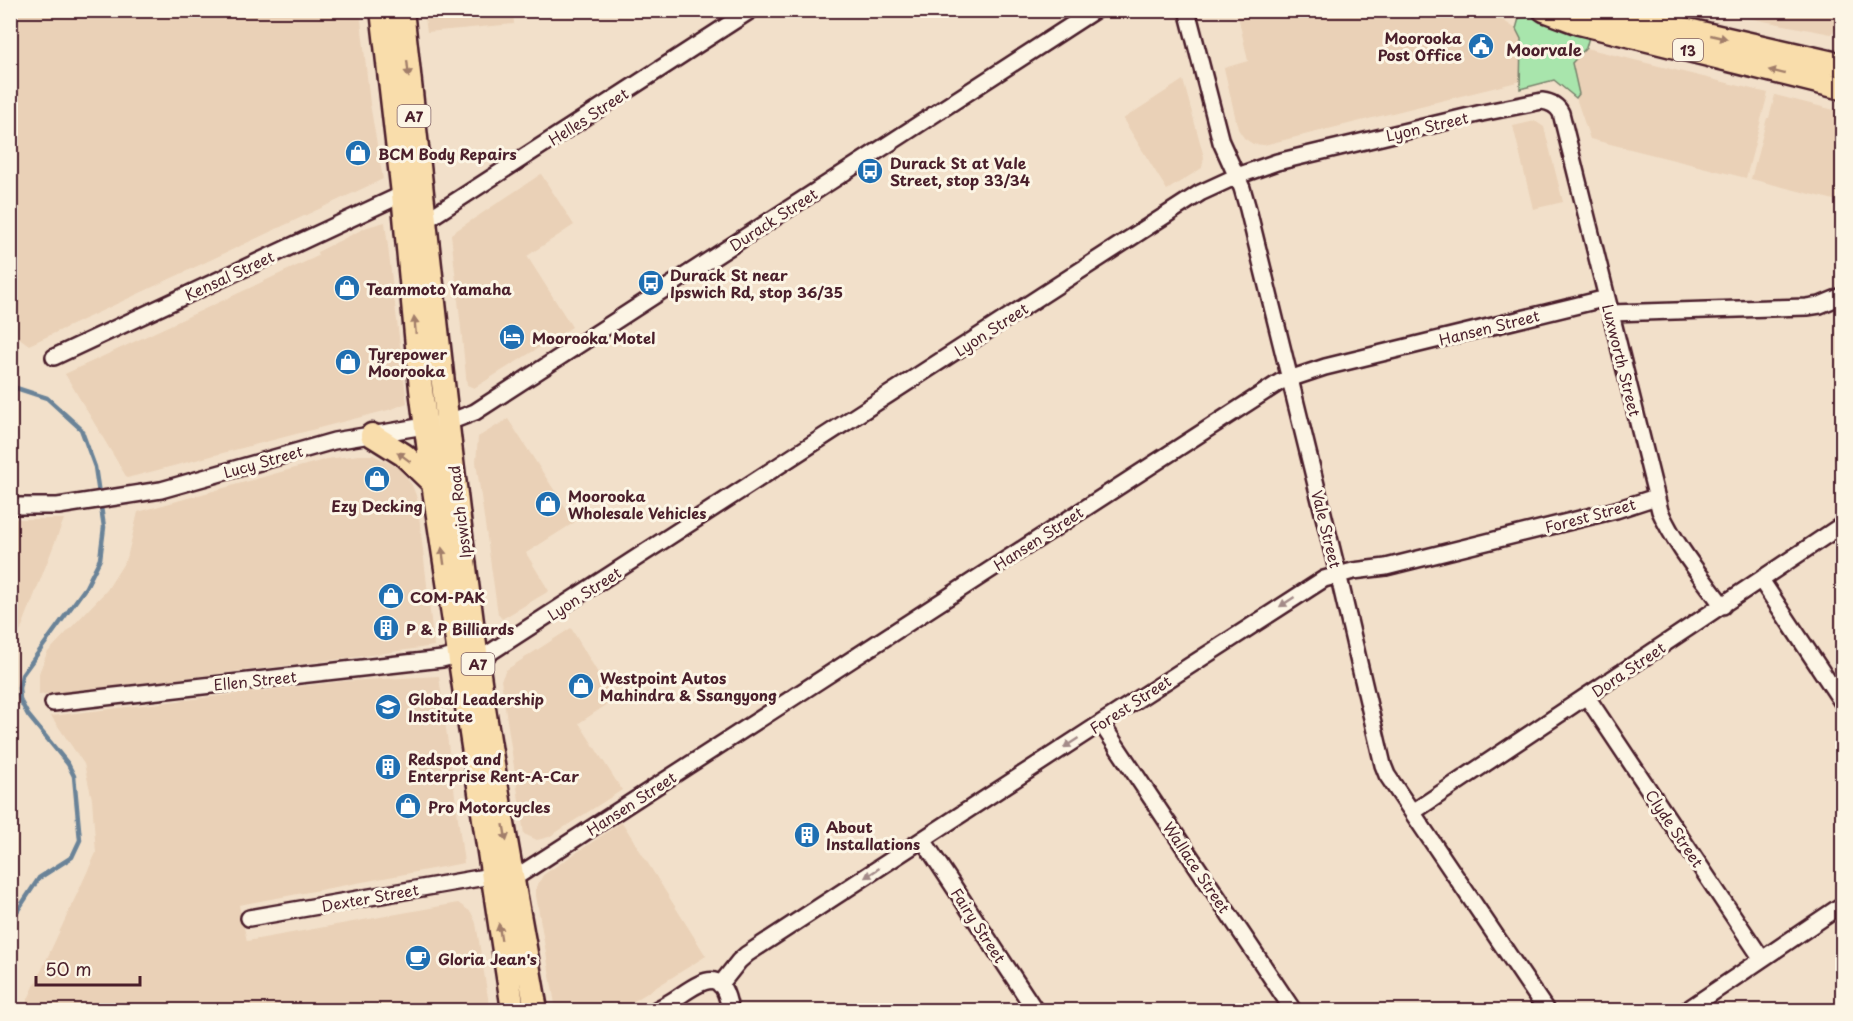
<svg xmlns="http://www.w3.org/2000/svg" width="1853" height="1021" viewBox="0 0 1853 1021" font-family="'Playpen Sans',sans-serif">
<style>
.built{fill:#ead1b7}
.green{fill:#a8e5ac;stroke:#79826c;stroke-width:1.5}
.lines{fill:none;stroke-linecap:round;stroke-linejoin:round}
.stream{stroke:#6a8398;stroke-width:4.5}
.minor-casing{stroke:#4a1f2b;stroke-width:20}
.highway-casing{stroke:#4a1f2b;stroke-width:27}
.minor{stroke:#fcf5e5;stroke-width:15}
.highway{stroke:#f9ddab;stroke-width:22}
.oneway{fill:#a27e6b}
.oneway2{fill:#a38a88}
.labels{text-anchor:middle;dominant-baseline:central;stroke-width:6;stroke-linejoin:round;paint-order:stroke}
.shield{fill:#fcf5e5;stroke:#7f5f63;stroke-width:1.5}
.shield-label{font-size:14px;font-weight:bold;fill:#4a1f2b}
.poi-label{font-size:15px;font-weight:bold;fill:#4a1f2b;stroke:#fcf5e5;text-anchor:start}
.street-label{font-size:15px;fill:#4a1f2b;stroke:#fcf5e5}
.neighbourhood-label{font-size:16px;font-weight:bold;fill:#4a1f2b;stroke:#fcf5e5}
</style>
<rect width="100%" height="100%" fill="#f2e0ca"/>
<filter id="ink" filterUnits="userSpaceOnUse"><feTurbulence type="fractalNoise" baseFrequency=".0167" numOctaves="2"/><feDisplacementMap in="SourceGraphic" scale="12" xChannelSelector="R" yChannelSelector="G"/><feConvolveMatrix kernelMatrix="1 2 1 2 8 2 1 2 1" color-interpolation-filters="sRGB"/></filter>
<g filter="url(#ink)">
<path class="built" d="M11,10l349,1 10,93 13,75 -354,166 -18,-13z
M424,11h89l1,13 -87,8z
M1237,11h252l27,18 5,10v42l-257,64 -11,-1 -9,-6 -6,-9 -14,-61 24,-7z
M1712,11h130v13l-11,10z
M1586,48l182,45 -22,85 -156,-39 -14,-41 3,-4 -7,-31z
M1183,80l21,77 -2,11 -35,22 -44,-71z
M1775,95l67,17v90l-91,-23 16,-61h2z
M1535,121l9,6 19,75 -30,7 -20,-83z
M541,174l33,51 -47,31 45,71 -98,61 -7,-3 -16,-151z
M385,222l22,181 -15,6 -265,69 -62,-104 253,-118 -1,-4 50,-25z
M508,419l67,103 -49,31 23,38 -47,28 -4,-5 -22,-152 2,-25z
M359,455h14l26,13 13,17 5,13 17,148 -83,12 -312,37v-22l8,-20 60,-63 20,-32 11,-46 189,-53z
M11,519h53l-53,136 -1,-136z
M571,628l43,72 -35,23 43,67 -73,47 -12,3 -13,-6 -23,-154 5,-10z
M439,676l25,187 -225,42 8,36 211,-38 13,9 5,11 14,87h-467l73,-157 -4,-54 -8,-35 -33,-48 294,-35z
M622,822l84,134 -86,54h-64l-21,-120 8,-15z"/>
<path class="green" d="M1521,11l69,22 -4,15 -14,15 7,31 -3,4 -22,-18 -34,9 1,-50 -5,-10z"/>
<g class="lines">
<path class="stream" d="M10,386l37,12 34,31 14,38 9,60 -4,32 -14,28 -64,88 -3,13 1,12 8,15 40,49 6,12 6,64 -8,17 -33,21 -29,44"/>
<g class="minor-casing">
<path id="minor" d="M1187,10l34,132 21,46 6,21 92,373 43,183 4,10 159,235
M425,221l326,-211
M1611,313l196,-6 13,-2 22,-9
M54,357l349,-163
M10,506h48l103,-16 173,-49 115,-19 26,-10 620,-402
M1761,580l81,122
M477,661l723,-468 37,-17 40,-14 205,-49 60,-12c8,1 15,4 19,12l99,398c15,34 41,65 63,95
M1587,697l175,262
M53,703l389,-44 16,-4
M1101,723l192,287
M1413,812l429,-287
M923,840l112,170
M513,879l767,-497 45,-15 282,-69
M249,918l242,-42
M720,985l19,-24 8,-7 354,-231 223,-144 29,-8 33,-4 230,-57 40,-13
M656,1010c9,-5 17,-9 25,-15 28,-19 42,-24 49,15
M1687,1010l155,-105"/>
</g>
<g class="highway-casing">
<path id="highway" d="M382,10l21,184 18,195 12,94 80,527
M402,10c24,217 46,434 75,650 16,118 39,234 59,350
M1544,10l35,13 263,65
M1600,10l242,55
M372,435l32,20 29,28"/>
</g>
<use href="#minor" class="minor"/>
<use href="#highway" class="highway"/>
</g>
<defs><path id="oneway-solid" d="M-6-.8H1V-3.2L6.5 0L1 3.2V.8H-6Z" transform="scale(1.5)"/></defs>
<g class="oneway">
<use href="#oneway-solid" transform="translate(1719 37) rotate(13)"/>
<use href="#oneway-solid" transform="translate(408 69) rotate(84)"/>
<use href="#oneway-solid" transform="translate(1777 72) rotate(-166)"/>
<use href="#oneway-solid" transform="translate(415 325) rotate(-95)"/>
<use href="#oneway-solid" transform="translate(404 457) rotate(-143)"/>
<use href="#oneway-solid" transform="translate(443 556) rotate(-98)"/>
<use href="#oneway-solid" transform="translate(505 833) rotate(80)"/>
<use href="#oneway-solid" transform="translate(500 932) rotate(-99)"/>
</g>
<g class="oneway2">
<use href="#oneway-solid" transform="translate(1287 602) rotate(147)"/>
<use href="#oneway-solid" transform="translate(1071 743) rotate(147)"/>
<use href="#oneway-solid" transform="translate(872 873) rotate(147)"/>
</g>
</g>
<defs>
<g id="civic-disc" transform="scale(1.35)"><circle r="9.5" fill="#1f6fb2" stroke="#fcf5e5"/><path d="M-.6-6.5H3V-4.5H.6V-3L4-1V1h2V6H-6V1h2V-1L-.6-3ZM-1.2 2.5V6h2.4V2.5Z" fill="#fff"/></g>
<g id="shop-disc" transform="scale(1.35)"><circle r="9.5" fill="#1f6fb2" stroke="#fcf5e5"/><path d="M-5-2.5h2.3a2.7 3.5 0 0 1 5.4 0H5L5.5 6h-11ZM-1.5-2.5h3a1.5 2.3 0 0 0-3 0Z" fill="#fff"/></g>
<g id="bus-disc" transform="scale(1.35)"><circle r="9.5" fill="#1f6fb2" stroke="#fcf5e5"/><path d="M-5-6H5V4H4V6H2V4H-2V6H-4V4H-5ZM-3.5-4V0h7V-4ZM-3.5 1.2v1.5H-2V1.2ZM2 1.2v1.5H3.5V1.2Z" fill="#fff"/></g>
<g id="hotel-disc" transform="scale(1.35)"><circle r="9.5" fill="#1f6fb2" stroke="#fcf5e5"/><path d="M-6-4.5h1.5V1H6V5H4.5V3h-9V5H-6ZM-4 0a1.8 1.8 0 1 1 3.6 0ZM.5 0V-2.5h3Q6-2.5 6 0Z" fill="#fff"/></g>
<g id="building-disc" transform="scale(1.35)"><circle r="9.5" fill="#1f6fb2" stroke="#fcf5e5"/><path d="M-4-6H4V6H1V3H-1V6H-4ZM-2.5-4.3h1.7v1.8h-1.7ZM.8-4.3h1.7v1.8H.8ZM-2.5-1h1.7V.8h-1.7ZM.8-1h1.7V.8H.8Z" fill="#fff"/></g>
<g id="university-disc" transform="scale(1.35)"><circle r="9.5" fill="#1f6fb2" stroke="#fcf5e5"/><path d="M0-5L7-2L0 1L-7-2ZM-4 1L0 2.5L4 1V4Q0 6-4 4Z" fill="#fff"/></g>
<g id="cafe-disc" transform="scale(1.35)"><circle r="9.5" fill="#1f6fb2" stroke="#fcf5e5"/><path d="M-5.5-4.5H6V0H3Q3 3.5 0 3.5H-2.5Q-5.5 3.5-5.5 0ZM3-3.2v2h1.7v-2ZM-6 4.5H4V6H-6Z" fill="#fff"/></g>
</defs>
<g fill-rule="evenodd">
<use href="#civic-disc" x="1481" y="46"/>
<use href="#shop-disc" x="358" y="153"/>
<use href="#bus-disc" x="870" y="171"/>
<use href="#bus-disc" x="651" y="283"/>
<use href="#shop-disc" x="347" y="288"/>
<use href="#hotel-disc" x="512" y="337"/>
<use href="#shop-disc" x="348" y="362"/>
<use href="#shop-disc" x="377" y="479"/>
<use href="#shop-disc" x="548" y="504"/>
<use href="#shop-disc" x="391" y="596"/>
<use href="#building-disc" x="386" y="628"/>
<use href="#shop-disc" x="581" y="686"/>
<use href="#university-disc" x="388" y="707"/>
<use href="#building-disc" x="388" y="767"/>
<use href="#shop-disc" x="408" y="806"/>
<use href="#building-disc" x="807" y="835"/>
<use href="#cafe-disc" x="418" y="958"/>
</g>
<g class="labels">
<g class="shield">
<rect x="1673" y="39" width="30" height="22" rx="4.5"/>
<rect x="397.5" y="105" width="33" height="22" rx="4.5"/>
<rect x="461.5" y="653" width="33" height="22" rx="4.5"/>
</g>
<g class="shield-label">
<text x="1688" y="50">13</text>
<text x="414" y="116">A7</text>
<text x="478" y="664">A7</text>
</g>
<g class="poi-label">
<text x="1462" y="37" text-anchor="end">Moorooka<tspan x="1462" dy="17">Post Office</tspan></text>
<text x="378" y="153">BCM Body Repairs</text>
<text x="890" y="162">Durack St at Vale<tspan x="890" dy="17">Street, stop 33/34</tspan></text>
<text x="670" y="274">Durack St near<tspan x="670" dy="17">Ipswich Rd, stop 36/35</tspan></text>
<text x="366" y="288">Teammoto Yamaha</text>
<text x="532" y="337">Moorooka Motel</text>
<text x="368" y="353">Tyrepower<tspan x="368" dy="17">Moorooka</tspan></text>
<text x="568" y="495">Moorooka<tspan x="568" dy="17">Wholesale Vehicles</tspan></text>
<text x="377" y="505" text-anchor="middle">Ezy Decking</text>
<text x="410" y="596">COM-PAK</text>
<text x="406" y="628">P &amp; P Billiards</text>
<text x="600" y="677">Westpoint Autos<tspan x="600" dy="17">Mahindra &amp; Ssangyong</tspan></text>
<text x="408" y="698">Global Leadership<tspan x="408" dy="17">Institute</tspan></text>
<text x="408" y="758">Redspot and<tspan x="408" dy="17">Enterprise Rent-A-Car</tspan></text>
<text x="428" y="806">Pro Motorcycles</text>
<text x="826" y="826">About<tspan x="826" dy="17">Installations</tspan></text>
<text x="438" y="958">Gloria Jean's</text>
</g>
<g class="street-label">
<text transform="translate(588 116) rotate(-33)">Helles Street</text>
<text transform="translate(1427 126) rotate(-13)">Lyon Street</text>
<text transform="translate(773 219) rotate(-33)">Durack Street</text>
<text transform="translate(229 275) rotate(-25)">Kensal Street</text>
<text transform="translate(1489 327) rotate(-14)">Hansen Street</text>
<text transform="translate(991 329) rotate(-33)">Lyon Street</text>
<text transform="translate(1622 360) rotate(76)">Luxworth Street</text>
<text transform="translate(263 461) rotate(-16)">Lucy Street</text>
<text transform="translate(459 512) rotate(-97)">Ipswich Road</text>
<text transform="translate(1590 515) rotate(-15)">Forest Street</text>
<text transform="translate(1327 529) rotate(76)">Vale Street</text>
<text transform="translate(1038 538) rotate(-33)">Hansen Street</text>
<text transform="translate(584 593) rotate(-33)">Lyon Street</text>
<text transform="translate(1628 669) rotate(-34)">Dora Street</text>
<text transform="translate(255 680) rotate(-6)">Ellen Street</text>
<text transform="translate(1130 704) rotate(-33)">Forest Street</text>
<text transform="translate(631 803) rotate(-33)">Hansen Street</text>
<text transform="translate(1675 828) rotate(56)">Clyde Street</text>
<text transform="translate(1197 867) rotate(56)">Wallace Street</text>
<text transform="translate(370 897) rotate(-10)">Dexter Street</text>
<text transform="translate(979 925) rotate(57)">Fairy Street</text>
</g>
<g class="neighbourhood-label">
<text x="1544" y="49">Moorvale</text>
</g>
</g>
<rect width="1853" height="1021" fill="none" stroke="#fcf5e5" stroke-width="36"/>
<rect x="18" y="18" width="1817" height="985" fill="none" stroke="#4a1f2b" stroke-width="2" filter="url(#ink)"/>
<path d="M36 976v9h104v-9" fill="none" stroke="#4a1f2b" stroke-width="3"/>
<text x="45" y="976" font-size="18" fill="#4a1f2b" stroke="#fcf5e5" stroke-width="4.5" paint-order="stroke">50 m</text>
</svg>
